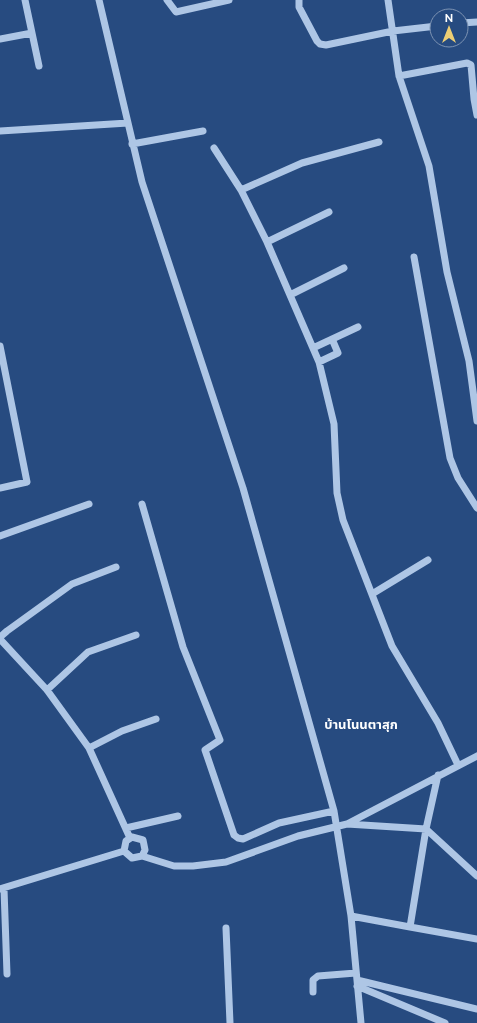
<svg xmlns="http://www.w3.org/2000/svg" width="477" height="1023" viewBox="0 0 477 1023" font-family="Raleway,'Noto Sans Thai',sans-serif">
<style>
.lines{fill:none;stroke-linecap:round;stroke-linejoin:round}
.minor{stroke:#aec6e5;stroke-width:7}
.labels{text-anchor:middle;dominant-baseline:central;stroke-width:3;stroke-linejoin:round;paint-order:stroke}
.quarter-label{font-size:13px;font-weight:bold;fill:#fff;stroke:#274b80}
</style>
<rect width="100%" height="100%" fill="#274b80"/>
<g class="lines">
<path class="minor" d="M25,0l14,66
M99,0l43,182 101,306 91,323 17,105 10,107
M167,0l9,12 53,-12
M299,0v7l18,34 3,3 6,1 67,-14 44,-5
M388,0l11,76 30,90 18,106 22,89 8,60
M461,23l16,-1
M0,39l32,-6
M399,76l68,-13 4,2 3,34 3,16
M0,131l128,-8
M132,144l71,-13
M214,148l27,42 26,52 52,120 15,62 3,69 6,27 49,126 46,77 20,42
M241,190l61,-27 77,-21
M267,242l62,-30
M414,257l36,201 8,20 19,30
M290,295l54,-27
M0,346l27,136 -27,6
M313,348l45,-21
M319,362l19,-9 -6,-14
M142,504l41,143 37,93 -15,10 29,85 4,3 5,1 36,-16 55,-12
M0,536l89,-32
M372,594l56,-34
M0,637l7,-6 65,-47 44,-17
M0,639l47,51 42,58 41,90
M47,690l41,-38 48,-17
M89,748l33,-17 34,-12
M347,824l79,5 12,-54
M126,828l52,-12
M426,829l51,47
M142,856l3,-6 -2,-10 -11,-3 -6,4 -2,10 8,7 10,-2 32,10h19l33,-4 72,-26 49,-12 130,-68
M0,889l124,-38
M4,889l3,85
M351,916l59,11 16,-98
M410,927l67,12
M226,928l4,95
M357,980l120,29
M357,986l88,37
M313,992v-12l5,-4 38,-3"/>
</g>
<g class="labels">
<g class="quarter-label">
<text x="361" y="724">บ้านโนนตาสุก</text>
</g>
</g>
<g transform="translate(449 28)"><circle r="19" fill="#274b80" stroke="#7d93b3"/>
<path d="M0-3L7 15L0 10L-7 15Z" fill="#edce74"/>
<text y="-6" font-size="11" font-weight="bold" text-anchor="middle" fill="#ffffff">N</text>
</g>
</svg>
